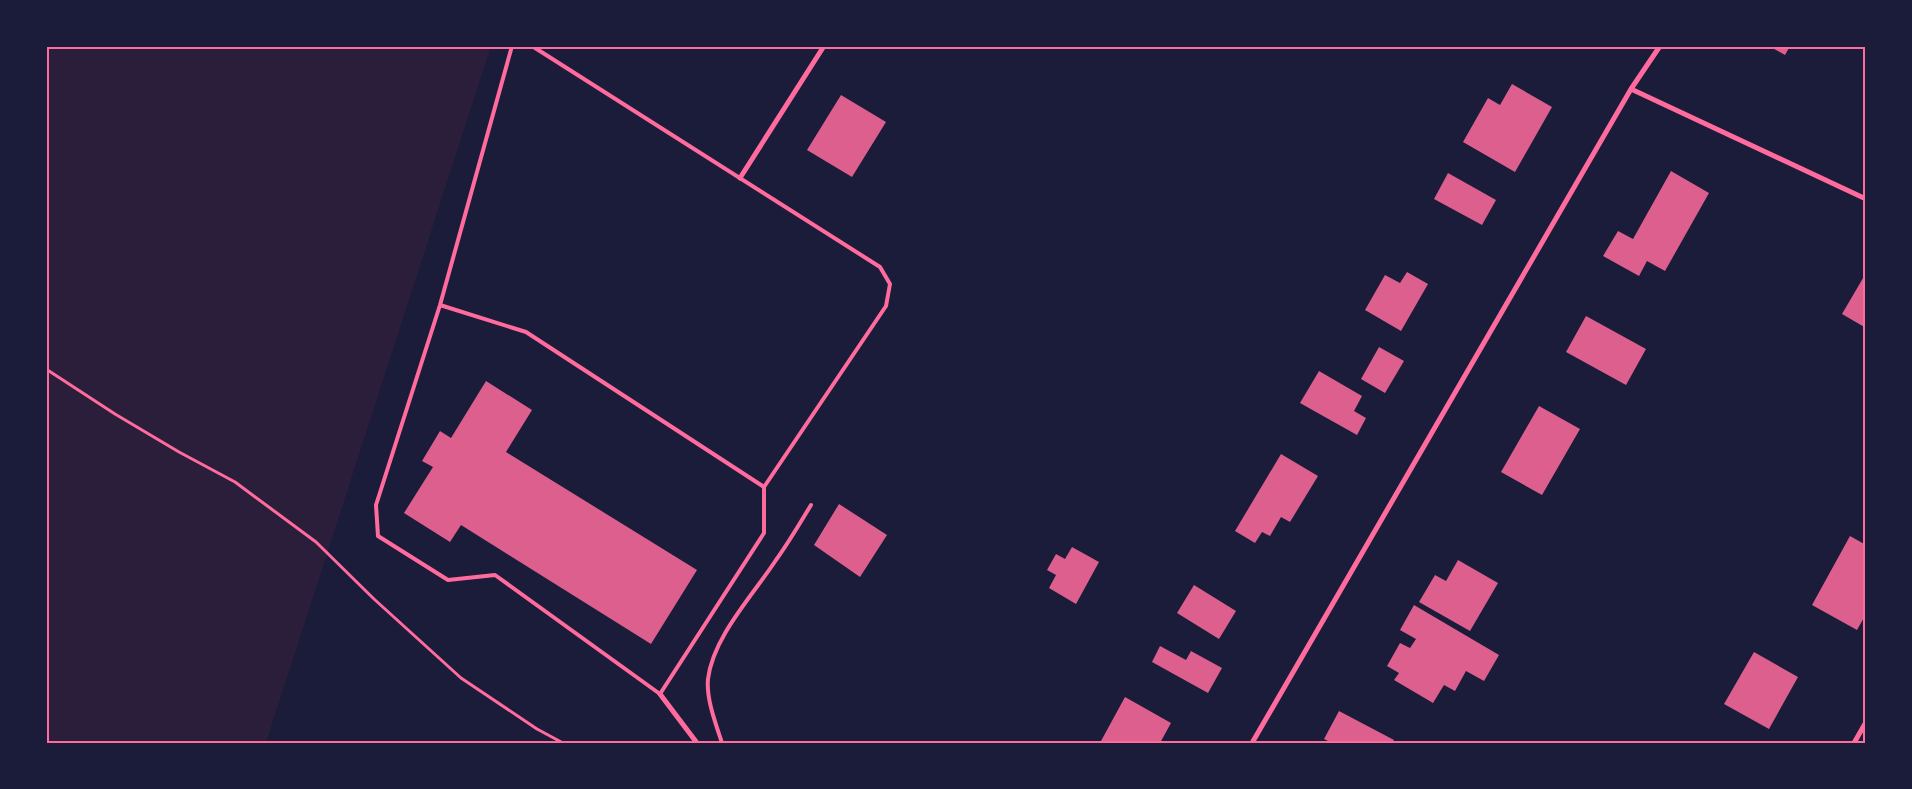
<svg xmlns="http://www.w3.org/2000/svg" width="1912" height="789" viewBox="0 0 1912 789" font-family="Arial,sans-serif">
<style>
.green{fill:#2a1e3b}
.building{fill:#dd5f8e}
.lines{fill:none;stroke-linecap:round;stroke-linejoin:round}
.path{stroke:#ff6b9d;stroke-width:3}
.service{stroke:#ff6b9d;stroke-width:4}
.minor{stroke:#ff6b9d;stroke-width:5}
.neatline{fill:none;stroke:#ff6b9d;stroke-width:2}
</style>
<rect width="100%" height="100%" fill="#1b1b3a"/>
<path class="green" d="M46,46h445l-225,697h-220z"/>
<path class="building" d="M1769,46h21l-5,9z
M1512,84l40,23 -37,65 -52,-30 25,-44 12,7z
M841,95l45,27 -34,55 -45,-27z
M1671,171l38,22 -44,78 -18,-10 -8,15 -36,-20 15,-25 15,8z
M1448,173l48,27 -14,25 -48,-26z
M1407,272l21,12 -27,47 -36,-21 20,-35 15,8z
M1866,273v55l-24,-14z
M1586,316l60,33 -20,36 -60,-33z
M1379,347l25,14 -19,32 -24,-14z
M1319,371l43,25 -8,15 12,7 -9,17 -57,-32z
M486,381l46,29 -26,42 191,118 -46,74 -190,-119 -11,17 -46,-29 29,-46 -11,-6 18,-30 11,7z
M1539,406l41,23 -38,66 -41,-23z
M1281,454l37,22 -28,46 -9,-5 -11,19 -8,-4 -7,11 -20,-12z
M839,504l48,31 -27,42 -46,-32z
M1850,536l16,9v69l-9,16 -45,-25z
M1072,547l27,15 -23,42 -27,-16 7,-13 -9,-5 9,-16 9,5z
M1458,560l40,23 -28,48 -51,-29 16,-27 11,6z
M1194,585l42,26 -17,28 -42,-26z
M1414,605l85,50 -15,26 -18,-10 -11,20 -11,-6 -11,18 -39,-23 5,-7 -12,-7 13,-23 10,5 6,-9 -16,-9z
M1160,646l26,14 5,-9 31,17 -14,25 -56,-31z
M1754,652l44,25 -29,52 -45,-25z
M1125,697l46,26 -11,20h-55l-4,-2z
M1339,711l55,29 -2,3h-60l-8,-4z"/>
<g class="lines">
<path class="path" d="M46,369l69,45 64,38 56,30 81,60 58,57 87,79 76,51 26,14"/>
<path class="service" d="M512,46l-72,259 -64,200 2,31 70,44 47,-5 165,119 104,-161v-46l122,-181 4,-22 -10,-17 -348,-221
M440,305l86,27 238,155
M722,743c-6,-19 -16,-44 -14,-64 5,-42 45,-84 68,-119 13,-18 24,-37 35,-55"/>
<path class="minor" d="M1631,89l235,110
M740,178l84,-132
M660,694l37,49
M1252,743l379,-654 29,-43
M1854,743l12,-21"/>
</g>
<rect width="1912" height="789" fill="none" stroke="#1b1b3a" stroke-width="95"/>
<rect x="48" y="48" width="1816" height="694" class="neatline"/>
</svg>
